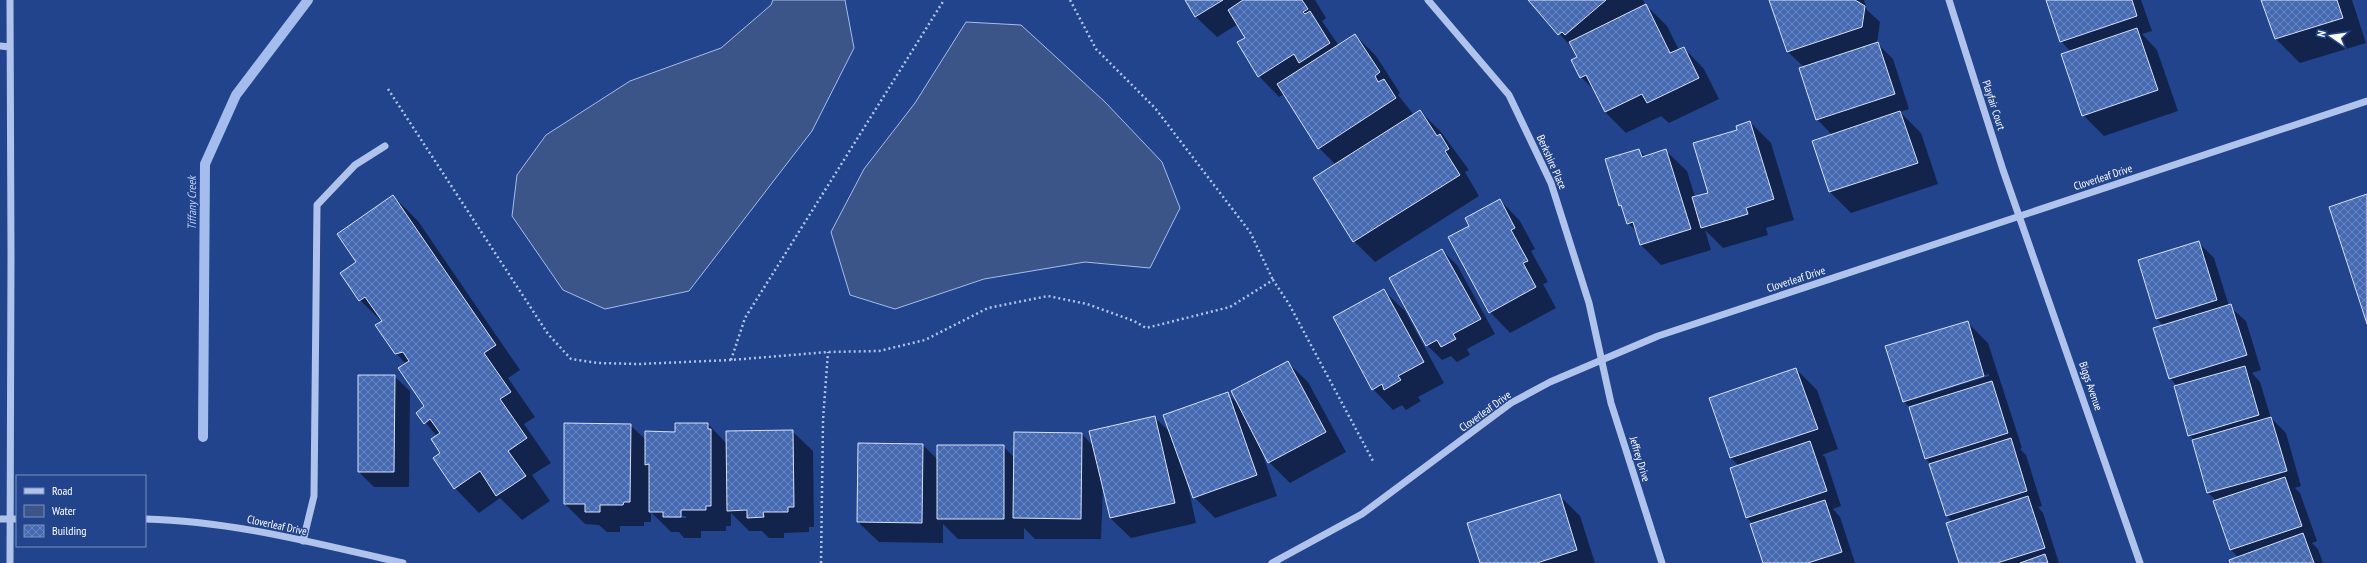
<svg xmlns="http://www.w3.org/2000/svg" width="2367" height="563" viewBox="0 0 2367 563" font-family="'PT Sans Narrow',sans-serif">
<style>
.water{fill:#3c5589;stroke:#a4bdec}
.shadow{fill:#0007;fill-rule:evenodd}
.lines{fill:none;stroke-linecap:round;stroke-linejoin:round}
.stream{stroke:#a4bdec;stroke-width:10}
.building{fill:url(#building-cross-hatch);stroke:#d5e1f8}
.path{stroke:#b0c4eb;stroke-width:2.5;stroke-dasharray:2 3;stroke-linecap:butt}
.minor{stroke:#b0c4eb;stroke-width:7}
.labels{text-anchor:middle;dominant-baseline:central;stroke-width:3;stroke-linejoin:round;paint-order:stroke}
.street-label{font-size:11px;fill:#fff;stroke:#22448d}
.water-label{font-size:12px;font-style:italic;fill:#bccff2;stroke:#22448d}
</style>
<defs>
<pattern id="building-cross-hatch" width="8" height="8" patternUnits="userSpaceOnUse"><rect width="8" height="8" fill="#466ab2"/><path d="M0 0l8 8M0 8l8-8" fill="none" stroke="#6b88c1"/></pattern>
</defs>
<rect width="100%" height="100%" fill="#22448d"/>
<path class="water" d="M773,0h72l9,48 -42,83 -123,160 -84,18 -42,-19 -51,-74 5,-41 29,-40 84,-54 91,-33 50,-43z
M966,22l55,3 84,77 57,60 18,46 -30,60 -65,-6 -101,17 -89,30 -45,-14 -19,-63 33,-63 51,-66z"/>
<path class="shadow" d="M1186,0h129l11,18 -4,3 17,25 16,-11 21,21 24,37 -2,2 16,20 6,-4 21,21 28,38 -4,2 14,24 -104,66 -21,-21 -40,-62 22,-14 -17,-17 -35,-54 -5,3 -20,-21 -13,-38 -8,-14 -21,13 -21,-20z
M1530,0h113l2,4 22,22 12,24 5,-2 20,21 15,30 -50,24 -8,-7 -35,17 -21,-21 -10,-21 -14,-14 -2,-19 -5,-8z
M1770,0h94l3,10 13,12 -3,21 16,16 16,50 -9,3 21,21 17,51 -87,29 -21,-21 -17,-51 19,-6 -15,-16 -13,-52 -16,-15z
M2047,0h94l11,31 -10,3 15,16 21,61 -74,25 -21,-21 -12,-63 -10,-11z
M2262,0h90l14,43 -66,20 -24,-24z
M1750,122l21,21 23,77 -28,8 2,7 -45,13 -18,-18 6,20 -50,15 -20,-20 -4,-13 -9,-9 -4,-14 -4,-4 19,-55 7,7 20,-6 21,20 8,26 14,-4 29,-63z
M393,196l25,25 102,149 -12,8 27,39 -11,7 27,39 -19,12 18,26 -28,19 -22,-22 -21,15 -24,-25 -18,-52 -20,-23 9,-6 -20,-43 -10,-11 -14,-31 -22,-22 -2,-38z
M1500,200l20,21 15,28 -4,2 17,31 -5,2 13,24 -46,25 -20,-21 -19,-86z
M2199,243l15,15 15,48 17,15 15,49 -9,3 8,9 11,36 15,15 15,53 -6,2 5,5 17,48 -5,2 6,6 5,14h-92l8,-5 -8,-8 -16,-48 2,-1 -9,-8 -14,-53 -5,-5 -12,-49 -7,-8 -6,-52 -7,-7z
M1442,250l15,15 38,69 -28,15 3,6 -13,7 -6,-6 -9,4 -15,-15z
M1384,291l21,20 39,72 -26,14 3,4 -15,9 -4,-5 -9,5 -20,-21z
M1967,322l21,21 34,105 -2,1 6,6 16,51 -4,1 5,6 16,50h-99l-7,-41 -6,-6 -15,-51 -6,-6 -16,-52 -7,-6zM1989,374v2l-74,23v-2z
M1287,362l21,20 38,70 -56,31 -21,-21 -9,-15 17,49 -62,22 -21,-21 -9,-25 11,51 -65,15 -21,-20 -7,-32 -2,53h-66l-11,-11v11h-66l-15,-15v19l-64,-1 -21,-20 65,-77 15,15 65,-14 12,12 67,-24 11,12 61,-29 17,16 56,-40 10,10z
M1796,369l21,21 21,59 -16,6 3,2 16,49 -8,3 7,8 15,46h-91l-11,-39 -6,-6 -8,-52 -8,-8 -21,-59z
M394,376l16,15 -1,96h-35l-15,-15z
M708,424l19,20 65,-13 21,20 1,76h-5v5l-25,1v5h-15l-7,-7h-13l-18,-18v13h-5v5h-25v7h-17l-5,-6h-8l-20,-20v10h-7v4h-24v6h-13l-8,-7 -14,-1 -20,-20 65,-79 16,15zM669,516h17v2h-17z
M1559,495l21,21 15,47h-114z"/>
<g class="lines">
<path class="stream" d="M203,437l2,-273 31,-69 72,-95"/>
</g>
<path class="building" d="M1185,0h38l-28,17z
M1243,0h59l6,9 -5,3 2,2 5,-3 20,32 -31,20 -5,-9 -36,23 -21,-35 8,-4 -17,-28z
M1528,0h78l-41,35 -3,-3 -4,3z
M1769,0h86l10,6 -3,21 -75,25z
M2046,0h86l5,16 -77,26z
M2261,0h76l6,18 -68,21z
M1646,4l24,49 14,-6 15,31 -52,25 -5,-9 -37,18 -19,-37 -6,3 -9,-18 6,-3 -8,-15z
M2137,28l21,62 -76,26 -21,-62z
M1355,34l25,38 -5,4 3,6 6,-3 12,19 -78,51 -41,-65z
M1878,42l17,52 -79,26 -17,-52z
M1420,110l17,26 3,-2 9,15 -4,2 15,24 -107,67 -40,-64z
M1900,111l18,52 -89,29 -17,-51z
M1750,121l24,78 -28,9 2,6 -47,14 -9,-31 16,-4 -15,-50 44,-13 -1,-4z
M1639,149l3,8 24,-8 25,80 -51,16 -7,-23 -6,2 -6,-19 -2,1 -14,-47z
M2367,194v130l-38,-117z
M393,195l103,150 -12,8 27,39 -11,7 27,39 -19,13 18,25 -30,20 -16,-25 -26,18 -21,-31 7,-5 -9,-14 9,-6 -10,-14 -6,5 -8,-11 8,-7 -26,-38 11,-7 -6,-9 -8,2 -20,-29 7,-4 -17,-24 -6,4 -19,-28 16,-11 -19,-28z
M1500,199l15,29 -4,2 17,31 -5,2 13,24 -47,26 -41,-76 21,-11 -4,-8z
M2199,241l18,59 -61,19 -18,-59z
M1442,249l39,70 -28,15 3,5 -15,8 -4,-7 -11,6 -37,-68z
M1384,289l40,73 -26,14 3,4 -17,10 -2,-6 -10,6 -39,-73z
M2231,304l16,51 -78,24 -16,-51z
M1968,321l16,55 -81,26 -18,-56z
M1288,361l38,71 -58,31 -37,-72z
M2245,366l14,49 -71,21 -14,-50z
M1796,368l22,61 -88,29 -21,-60z
M358,375h37l-1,97h-36z
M1992,381l16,52 -83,26 -16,-52z
M1228,392l29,83 -64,23 -30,-83z
M1155,416l20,87 -65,15 -21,-87z
M2271,417l16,54 -80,22 -15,-53z
M564,423l67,1 -1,78h-6l-1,3h-23v7h-15v-8h-21z
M675,423h33v6h3v77h-5v4h-25v7h-18v-5h-14v-48l-4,1v-34l30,1z
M793,430l1,77h-6v5h-25l1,5 -17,1v-8l-20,1 -1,-80z
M1014,432l68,1 -1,86 -68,-1z
M2011,438l16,53 -81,25 -17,-52z
M1810,441l17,50 -81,27 -16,-50z
M858,443l65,1 -1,79 -65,-1z
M937,445h67v74h-67z
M2285,477l17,49 -72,24 -17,-49z
M1560,494l17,56 -40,13h-57l-13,-40z
M2028,496l17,52 -48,15h-38l-13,-40z
M1825,500l17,52 -34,11h-45l-13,-39z
M2303,533l11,30h-84l-1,-3z
M2045,554l3,9h-28z"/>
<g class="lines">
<path class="path" d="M1070,0l26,49 59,59 95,124 23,48
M388,89l160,245 23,25 27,4 41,1 92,-4 97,-8 51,-1 46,-11 63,-32 60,-12 39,8 47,17 12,7 84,-21 43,-27 16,24 84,157
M731,360l14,-42 199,-318
M821,563l2,-143 5,-68"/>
<path class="minor" d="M1428,0l81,95 42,88 38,120 22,100 51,160
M1949,0l54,170 137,393
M0,46l10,1
M0,519h17
M145,519c88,2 173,25 258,44
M303,541l11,-45 3,-291 38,-40 30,-19
M10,563l1,-308 -1,-255
M1272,563l90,-49 149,-111 39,-21 108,-46 709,-235"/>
</g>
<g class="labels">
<g class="street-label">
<text transform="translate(1994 105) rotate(72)">Playfair Court</text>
<text transform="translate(1552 162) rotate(66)">Berkshire Place</text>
<text transform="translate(2103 177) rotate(-18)">Cloverleaf Drive</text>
<text transform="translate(1796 279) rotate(-18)">Cloverleaf Drive</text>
<text transform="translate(2091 386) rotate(71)">Biggs Avenue</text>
<text transform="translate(1485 411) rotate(-36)">Cloverleaf Drive</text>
<text transform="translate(1640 459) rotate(73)">Jeffrey Drive</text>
<text transform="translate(277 525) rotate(12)">Cloverleaf Drive</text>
</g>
<g class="water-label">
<text transform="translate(191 203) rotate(-90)">Tiffany Creek</text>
</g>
</g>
<rect x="16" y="475" width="130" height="72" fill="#22448d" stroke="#7a8fbb"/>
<rect x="24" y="488" width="20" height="6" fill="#b0c4eb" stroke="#7a8fbb"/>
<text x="52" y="495" font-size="12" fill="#ffffff">Road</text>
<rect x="24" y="505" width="20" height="12" fill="#3c5589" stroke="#7a8fbb"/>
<text x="52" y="515" font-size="12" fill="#ffffff">Water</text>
<rect x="24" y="525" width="20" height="12" fill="url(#building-cross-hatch)" stroke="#7a8fbb"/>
<text x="52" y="535" font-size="12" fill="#ffffff">Building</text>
<g transform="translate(2331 36) rotate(283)" stroke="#22448d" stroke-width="3" paint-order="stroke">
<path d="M0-3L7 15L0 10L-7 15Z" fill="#ffffff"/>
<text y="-6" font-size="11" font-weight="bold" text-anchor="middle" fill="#ffffff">N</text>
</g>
</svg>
